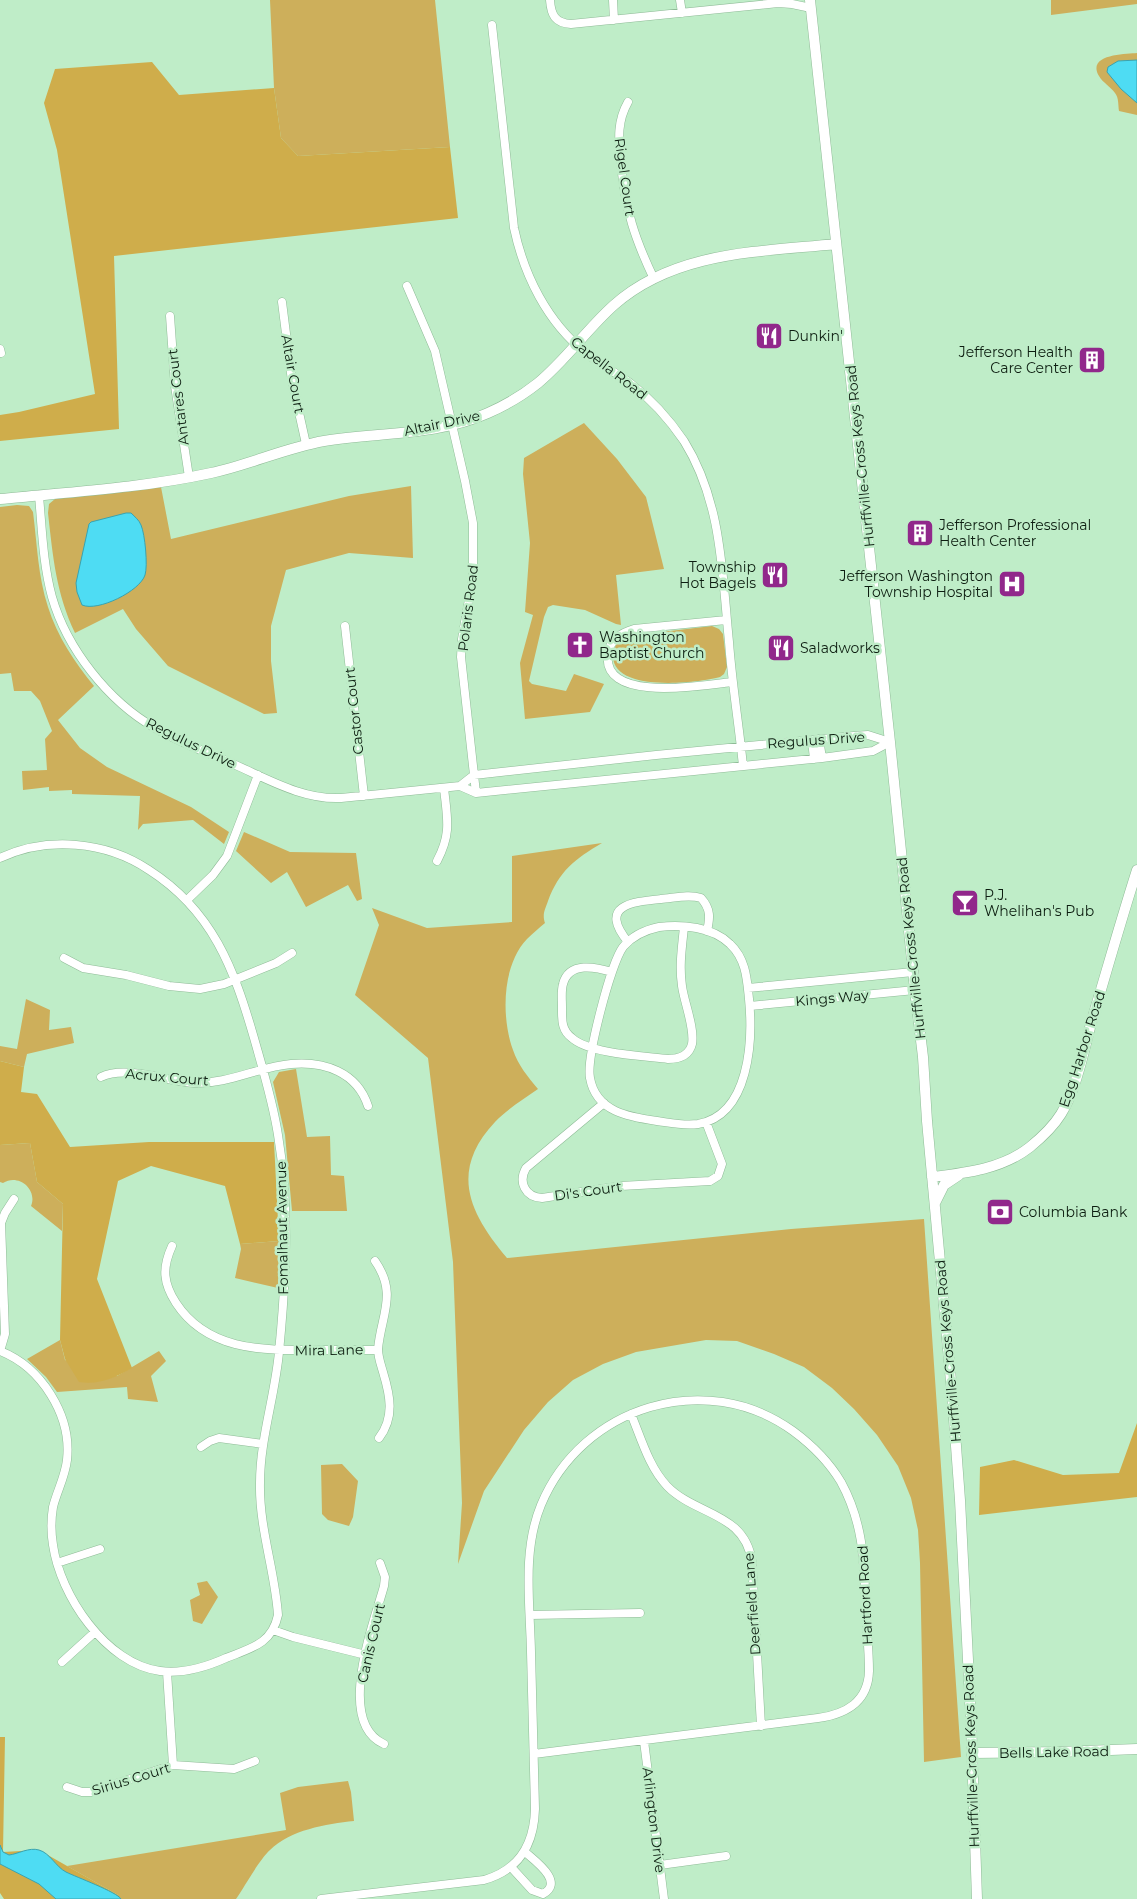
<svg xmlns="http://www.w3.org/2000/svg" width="1137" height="1899" viewBox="0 0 1137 1899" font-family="Montserrat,sans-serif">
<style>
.green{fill:#cdaf5b}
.forest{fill:#cfad4b}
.water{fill:#4edcf3;stroke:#3aa3af}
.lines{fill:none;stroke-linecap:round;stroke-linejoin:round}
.street-casing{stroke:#8fbb97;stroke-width:9}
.secondary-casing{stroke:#8fbb97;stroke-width:11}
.street{stroke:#fff;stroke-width:8}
.secondary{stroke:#fff;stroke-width:10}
.labels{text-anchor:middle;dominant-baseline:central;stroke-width:5;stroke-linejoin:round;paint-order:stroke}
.street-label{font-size:14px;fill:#0d1e11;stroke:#bfedc8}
.poi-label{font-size:14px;fill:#0d1e11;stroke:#bfedc8;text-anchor:start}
</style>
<rect width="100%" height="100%" fill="#bfedc8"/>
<path class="green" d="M270,0h165l15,147 -152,9 -17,-18 -7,-50z
M1051,0h86v4l-86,11z
M1137,53v62l-18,-4c-1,-6 0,-13 -4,-18 -5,-7 -12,-10 -16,-17 -13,-22 27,-22 38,-23z
M584,423l33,36 29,38 18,72 -48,6 5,50 -5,-1 -31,-14 -32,-5 -5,2 -4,10 -15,64 3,3 34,7 8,-17 30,10 -14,28 -65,7 -5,-56 13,-48 -8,-3 5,-69 -7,-69 1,-16z
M411,486l2,72 -64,-5 -63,17 -15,56v35l6,52 -13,1 -96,-48 -32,-37 -13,-20 -48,24c-19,-40 -22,-76 -27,-120l1,-9 6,-5 106,-12 10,52 178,-43z
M17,505l12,1 4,6c4,31 5,65 15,95 9,29 27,56 46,79l-36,34 22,28 27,19 84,40 38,25 -5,12 -31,-24 -50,4 -5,6 2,-34 -68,-2v-4l-23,1v-4l-26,3 -1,-19 25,-1 -2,-31 7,-8 -12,-30 -9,-10h-17l-3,-18 -11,1v-167z
M712,626l7,3 4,5 4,33 -3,7 -4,3c-22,6 -107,16 -107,-21 0,-10 6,-16 15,-20z
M244,832l46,20 66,1 6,46 -5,2 -9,-16 -42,22 -19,-35 -16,11 -35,-32z
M602,843c-27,16 -43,28 -54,58 -3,9 -6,13 -3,22 -6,5 -12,10 -18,16 -25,26 -26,78 -14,111 5,15 15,27 25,39 -14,10 -31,20 -43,33 -46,49 -26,91 12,136l284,-29 133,-10 37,538 -37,5 -4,-199 -2,-33 -7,-32 -13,-32 -21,-31 -23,-26 -22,-21 -28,-21 -30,-13 -37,-13 -31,-1 -70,12 -33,12 -30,16 -25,22 -24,28 -40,61 -26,73 4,-61 -9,-241 -25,-204 -73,-63 24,-70 -7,-17 55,20 85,-6v-66z
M26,999l24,11 -1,20 22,-3 3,16 -47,11 -3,13 -24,-6v-15l17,3z
M296,1069l11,68 23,-1 1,39 13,1 3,35h-55l-7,-76 -12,-53 6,-10z
M30,1143l7,39 26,22 -1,27 -31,-25c7,-17 -13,-33 -28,-23l-3,-1v-37z
M279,1241l-1,47 -43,-10 6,-29 -1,-5z
M60,1340l5,20 52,16 42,-25 7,10 -15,15 7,26 -30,-3 -1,-12 -70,5 -11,-15 -19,-18z
M342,1464l16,17 -5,36 -4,9 -21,-6 -6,-6 -1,-49z
M207,1581l11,16 -16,27 -9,-3 -3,-21 10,-5 -3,-12z
M348,1781l3,11 3,29c-28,3 -64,9 -84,29 -11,10 -25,36 -34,49h-118v-4l-51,-29 219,-36 -6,-37 18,-6z"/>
<path class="forest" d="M152,62l27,33 95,-7 7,50 17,18 152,-9 8,71 -344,38 5,173 -119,12v-26l19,-3 76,-18 -38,-244 -13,-47 11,-34z
M0,1061l24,6 -3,25 16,2 33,53 79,-5h125l5,99 -39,3 -15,-58 -74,-20 -33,15 -21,98 35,89c-17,10 -33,17 -53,14l-14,-23 -5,-19 3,-136 -26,-22 -7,-39 -30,2z
M1137,1423v74l-158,18 1,-48 34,-7 49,15 56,-2z
M0,1737h5l-2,115 36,-2 79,45v4h-114l-4,-6z"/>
<path class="water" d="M1137,60v43l-16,-14 -14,-17 1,-5 10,-6z
M126,513h5c4,4 8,7 10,12 4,9 7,41 4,50 -5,16 -47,37 -63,30l-5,-13 -1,-9 13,-59 2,-2z
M0,1845l3,7 6,3c9,-1 20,-8 30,-5 11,3 17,17 27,22 10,5 51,20 55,27h-65l-17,-15 -39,-20z"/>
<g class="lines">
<g class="street-casing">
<path id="street" d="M550,0c1,15 5,23 21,24l207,-21 14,1 19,4
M613,0l1,20
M680,0l2,13
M492,25l22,203c10,47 33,94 72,125 14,11 30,20 44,30 21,16 39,36 54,58 38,61 38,132 45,201 3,42 10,83 14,124
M628,102c-12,21 -9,40 -7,63 5,46 13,72 33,114
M407,286l28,65 30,130 8,42v54l-11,62 -1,18 15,136
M282,302l10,79 14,63
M170,316l5,70 14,91
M0,349l1,4
M39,496c3,33 4,68 13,101 15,52 56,104 103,131 24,14 51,24 76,35 35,15 71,37 110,35l119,-12 16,7 346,-35 51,-7 17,-9
M726,620l-92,9c-13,4 -24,10 -26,25 -7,50 97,31 124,28
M345,626l19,170
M819,739l3,19
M812,740l2,19
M460,786l14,-11 182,-20 198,-19 14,-1 22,7
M0,858c47,-22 106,-17 149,12 64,41 85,99 105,168 9,32 19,64 24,97 12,71 8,146 1,217 -4,44 -19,87 -19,131 -1,45 15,88 18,132 -6,29 -27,33 -52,43 -20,9 -44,16 -66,13 -54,-7 -100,-76 -107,-126 -2,-12 -2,-26 0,-38 4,-16 12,-30 14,-47 5,-45 -26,-93 -67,-109l5,-17 -4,-111 4,-10 9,-14
M437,861c15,-28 10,-43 7,-73
M187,900l26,-25 14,-19 31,-81
M659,927c23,-3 54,0 71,17 16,15 17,35 19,55 4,41 1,116 -51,125 -14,2 -27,-1 -41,-3 -28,-4 -61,-9 -67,-43 -4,-20 21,-115 33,-131 9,-11 22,-17 36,-20z
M628,942c-30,-37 4,-40 33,-43 13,-1 28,-5 40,-1 10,11 9,20 6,33
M64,958l19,10 43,7 43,11 31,3 24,-5 52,-21 16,-10
M612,972c-16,-5 -43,-11 -49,12 -2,7 -1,15 -1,23 0,12 -1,23 10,31 18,16 72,18 96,21 11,0 21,-3 24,-15 3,-16 -8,-42 -10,-58 -3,-20 0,-39 2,-59
M748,988l165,-16
M750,1006l165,-16
M101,1077c25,-12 65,4 93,6 35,1 64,-16 97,-19 33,-3 66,8 77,42
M604,1103l-78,65c-8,14 -1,29 16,30l79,-12 89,-5 8,-5 4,-12 -16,-42
M172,1246c-10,22 -9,37 4,57 30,46 84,48 134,47 23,0 45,0 68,0
M375,1261c23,33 6,54 3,88 0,8 3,16 5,23 7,23 12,45 -4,66
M631,1414c10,24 18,53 36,72 29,30 78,26 85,76l9,164
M201,1447l9,-6 9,-3 44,6
M57,1563l43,-14
M380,1563l5,14 -1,9c-10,37 -49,136 0,158
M530,1615l110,-2
M273,1630l20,7 73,18
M62,1662l33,-30
M167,1672l6,93
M644,1741l20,158
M67,1787l15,5h9l82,-27 61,4 21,-8
M660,1865l66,-9
M511,1867l21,23 11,4c22,-12 -8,-33 -18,-42
M321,1899l163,-19c35,-10 50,-35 51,-71 -1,-52 -3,-105 -4,-157 -1,-49 -9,-101 10,-147 41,-99 165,-137 252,-74 19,14 36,31 48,51 24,44 23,84 25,132 1,19 3,38 3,57 -1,31 -23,43 -51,47l-284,36"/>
</g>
<g class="secondary-casing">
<path id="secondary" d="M810,0l80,742 25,248 8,67 4,64 25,271 8,108 11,220 6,179
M0,499c70,-7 142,-11 211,-26 38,-8 74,-25 113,-32 54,-9 113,-5 164,-28 18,-8 35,-18 50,-30 28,-23 49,-54 76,-78 61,-54 145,-53 222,-61
M932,1177c34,-4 70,-8 98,-30 11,-9 23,-20 31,-33 16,-26 23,-65 31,-94 15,-50 29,-100 45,-150
M935,1203l9,-18 15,-10
M972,1753l87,-1 78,-3"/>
</g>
<use href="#street" class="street"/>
<use href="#secondary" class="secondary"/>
</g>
<defs>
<g id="restaurant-square" transform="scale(1.4375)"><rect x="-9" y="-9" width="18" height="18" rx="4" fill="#91288b" stroke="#bfedc8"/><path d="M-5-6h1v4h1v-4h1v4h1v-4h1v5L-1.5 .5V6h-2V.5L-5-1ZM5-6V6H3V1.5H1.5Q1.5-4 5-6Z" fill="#fff"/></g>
<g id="building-square" transform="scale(1.4375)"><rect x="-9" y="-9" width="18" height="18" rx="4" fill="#91288b" stroke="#bfedc8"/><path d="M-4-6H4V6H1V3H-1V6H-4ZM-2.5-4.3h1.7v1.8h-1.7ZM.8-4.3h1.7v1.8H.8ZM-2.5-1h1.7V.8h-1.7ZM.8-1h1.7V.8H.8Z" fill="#fff"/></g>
<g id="hospital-square" transform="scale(1.4375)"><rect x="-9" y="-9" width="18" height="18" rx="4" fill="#91288b" stroke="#bfedc8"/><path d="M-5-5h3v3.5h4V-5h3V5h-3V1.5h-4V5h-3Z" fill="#fff"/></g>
<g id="church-square" transform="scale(1.4375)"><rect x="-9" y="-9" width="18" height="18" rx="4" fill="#91288b" stroke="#bfedc8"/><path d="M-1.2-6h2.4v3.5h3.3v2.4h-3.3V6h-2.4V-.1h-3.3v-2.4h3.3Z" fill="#fff"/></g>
<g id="bar-square" transform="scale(1.4375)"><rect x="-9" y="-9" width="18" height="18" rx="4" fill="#91288b" stroke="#bfedc8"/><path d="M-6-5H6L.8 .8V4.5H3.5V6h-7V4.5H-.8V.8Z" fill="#fff"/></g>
<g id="bank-square" transform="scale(1.4375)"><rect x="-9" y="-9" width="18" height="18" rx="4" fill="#91288b" stroke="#bfedc8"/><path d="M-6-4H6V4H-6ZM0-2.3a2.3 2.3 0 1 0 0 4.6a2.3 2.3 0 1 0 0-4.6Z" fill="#fff"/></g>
</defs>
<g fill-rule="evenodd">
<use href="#restaurant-square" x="769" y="336"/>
<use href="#building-square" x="1092" y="360"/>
<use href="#building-square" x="920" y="533"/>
<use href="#restaurant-square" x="775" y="575"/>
<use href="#hospital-square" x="1012" y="584"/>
<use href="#church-square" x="580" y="645"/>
<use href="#restaurant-square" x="781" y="648"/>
<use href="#bar-square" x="965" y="903"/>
<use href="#bank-square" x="1000" y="1212"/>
</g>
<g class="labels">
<g class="street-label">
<text transform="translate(625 177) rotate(82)">Rigel Court</text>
<text transform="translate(609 368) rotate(38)">Capella Road</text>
<text transform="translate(293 374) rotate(80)">Altair Court</text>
<text transform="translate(178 397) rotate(-97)">Antares Court</text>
<text transform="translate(442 423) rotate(-12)">Altair Drive</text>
<text transform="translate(860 456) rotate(-96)">Hurffville-Cross Keys Road</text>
<text transform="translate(468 608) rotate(-83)">Polaris Road</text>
<text transform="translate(354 711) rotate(-96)">Castor Court</text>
<text transform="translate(816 740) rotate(-4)">Regulus Drive</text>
<text transform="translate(191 743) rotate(26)">Regulus Drive</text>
<text transform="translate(911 948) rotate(-96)">Hurffville-Cross Keys Road</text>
<text transform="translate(832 998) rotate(-5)">Kings Way</text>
<text transform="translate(1082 1049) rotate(-72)">Egg Harbor Road</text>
<text transform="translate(167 1077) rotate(5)">Acrux Court</text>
<text transform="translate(588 1191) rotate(-8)">Di's Court</text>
<text transform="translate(282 1228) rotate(-91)">Fomalhaut Avenue</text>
<text transform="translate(329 1350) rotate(-1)">Mira Lane</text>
<text transform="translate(948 1351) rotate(-95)">Hurffville-Cross Keys Road</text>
<text transform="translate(865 1595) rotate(-93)">Hartford Road</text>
<text transform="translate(752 1604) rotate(-94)">Deerfield Lane</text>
<text transform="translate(371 1643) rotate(-77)">Canis Court</text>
<text transform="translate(1054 1752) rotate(-1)">Bells Lake Road</text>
<text transform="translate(971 1756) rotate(-92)">Hurffville-Cross Keys Road</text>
<text transform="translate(131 1779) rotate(-17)">Sirius Court</text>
<text transform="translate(654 1820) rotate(83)">Arlington Drive</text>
</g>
<g class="poi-label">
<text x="788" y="336">Dunkin'</text>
<text x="1073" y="352" text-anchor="end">Jefferson Health<tspan x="1073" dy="16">Care Center</tspan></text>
<text x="939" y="525">Jefferson Professional<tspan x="939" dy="16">Health Center</tspan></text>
<text x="756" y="567" text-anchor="end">Township<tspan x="756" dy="16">Hot Bagels</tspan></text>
<text x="993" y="576" text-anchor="end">Jefferson Washington<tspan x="993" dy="16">Township Hospital</tspan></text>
<text x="599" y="637">Washington<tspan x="599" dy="16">Baptist Church</tspan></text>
<text x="800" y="648">Saladworks</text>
<text x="984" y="895">P.J.<tspan x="984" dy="16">Whelihan's Pub</tspan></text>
<text x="1019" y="1212">Columbia Bank</text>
</g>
</g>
</svg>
